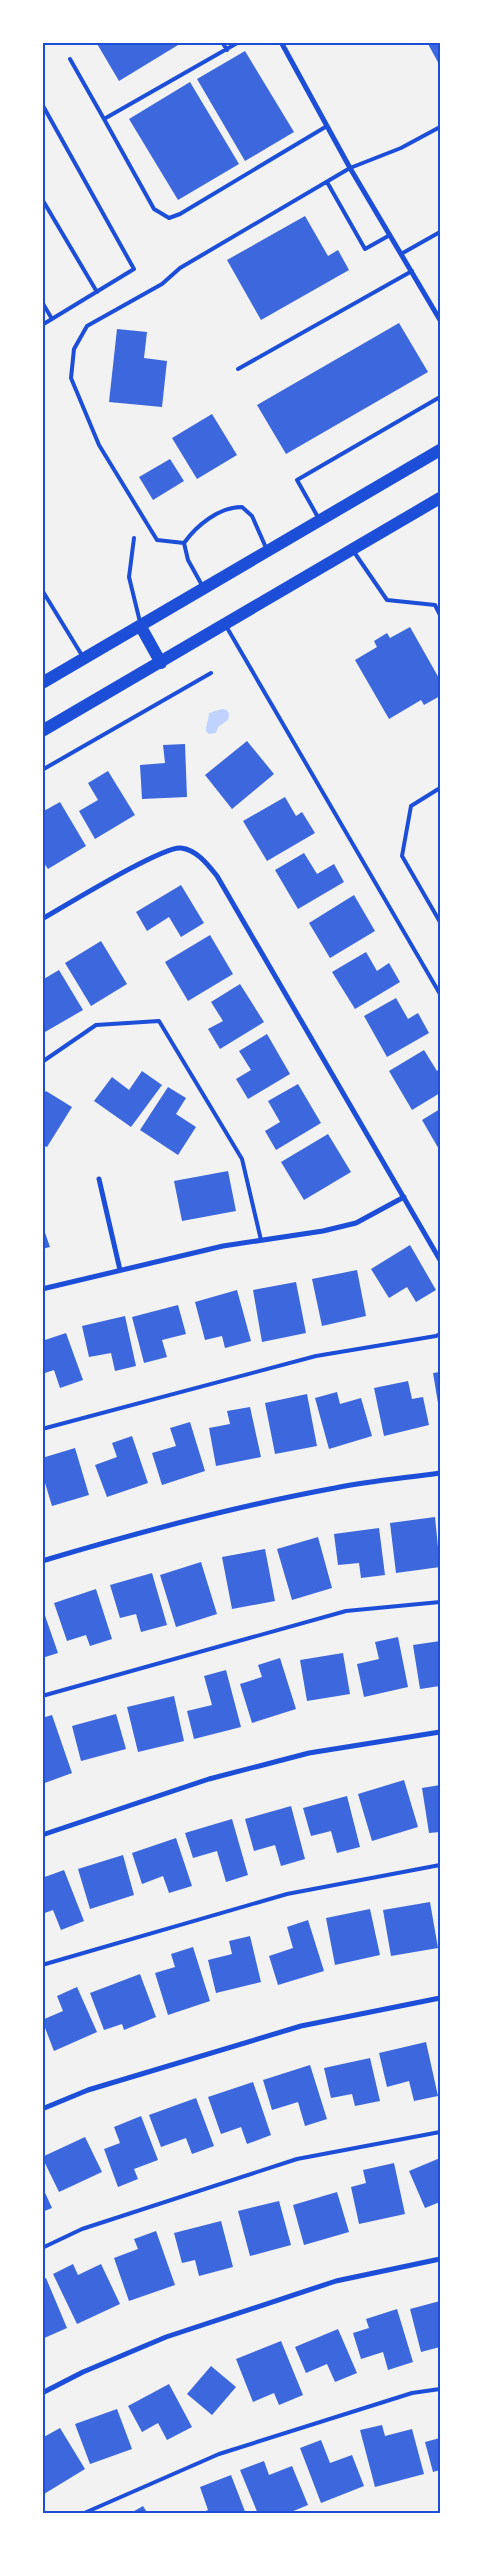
<svg xmlns="http://www.w3.org/2000/svg" width="483" height="2556" viewBox="0 0 483 2556" font-family="Roboto,sans-serif">
<style>
.water{fill:#bfd3fe}
.building{fill:#3d67dc}
.lines{fill:none;stroke-linecap:round;stroke-linejoin:round}
.service{stroke:#1d4ed8;stroke-width:4}
.minor{stroke:#1d4ed8;stroke-width:5}
.primary{stroke:#1d4ed8;stroke-width:12}
.neatline{fill:none;stroke:#1d4ed8;stroke-width:2}
</style>
<rect width="100%" height="100%" fill="#f2f2f2"/>
<path class="water" d="M222,709l5,1 2,4 -1,6 -10,7 -2,6 -7,1 -3,-3c0,-7 3,-12 3,-18z"/>
<path class="building" d="M96,42h87l-64,39z
M427,42h13v24z
M245,51l49,81 -49,29 -48,-82z
M190,82l49,82 -61,36 -49,-81z
M305,216l23,40 10,-6 11,20 -88,50 -34,-60z
M399,323l29,49 -142,82 -29,-49z
M117,329l30,3 -3,26 23,3 -5,46 -53,-5z
M212,414l25,41 -40,24 -25,-41z
M170,459l14,22 -31,19 -14,-23z
M410,627l30,53v16l-16,9 -3,-5 -32,19 -34,-59 22,-13 -3,-6 13,-8 3,5z
M247,741l27,33 -42,35 -27,-34z
M185,744l2,53 -45,2 -2,-34 25,-2 -2,-18z
M108,771l27,44 -40,24 -16,-28 19,-11 -10,-17z
M285,797l11,19 6,-4 13,21 -48,28 -24,-40z
M60,802l26,44 -38,23 -6,-9v-34l3,-2 -3,-12z
M304,853l13,21 17,-10 10,18 -46,27 -23,-39z
M181,885l23,38 -23,14 -12,-20 -22,14 -11,-19z
M354,895l21,36 -45,27 -21,-35z
M210,935l23,39 -45,27 -23,-39z
M101,941l26,43 -36,22 -26,-43z
M366,952l11,19 12,-8 11,19 -45,27 -23,-37z
M59,970l24,40 -38,22 -3,-4v-48z
M240,984l24,38 -44,27 -12,-20 15,-8 -12,-19z
M396,998l12,21 10,-6 11,20 -42,24 -23,-41z
M267,1034l23,40 -42,25 -12,-20 15,-9 -12,-19z
M424,1050l13,21 3,-3v25l-28,17 -23,-39z
M142,1071l20,14 -31,42 -37,-26 18,-24 17,13z
M298,1084l23,39 -45,27 -11,-19 15,-9 -12,-21z
M168,1087l18,11 -10,16 20,13 -18,28 -38,-25z
M46,1091l26,16 -25,40 -5,-2v-49z
M440,1109v42l-18,-31z
M328,1134l23,38 -47,28 -23,-38z
M228,1171l8,40 -54,10 -8,-40z
M42,1224l8,23 -8,2z
M410,1245l26,45 -20,12 -9,-15 -18,11 -18,-29z
M357,1270l9,46 -44,10 -10,-47z
M296,1282l10,51 -44,9 -9,-52z
M237,1290l14,51 -26,7 -3,-12 -17,4 -10,-38z
M178,1305l8,29 -24,6 5,17 -23,6 -12,-46z
M125,1316l11,50 -21,5 -4,-18 -22,4 -7,-31z
M66,1333l17,47 -23,8 -6,-18 -12,4v-33z
M440,1372v37h-1l-6,-36z
M408,1381l4,18 11,-2 6,28 -45,11 -10,-48z
M337,1392l3,12 21,-6 11,38 -43,13 -14,-51z
M307,1394l10,52 -42,8 -10,-51z
M250,1407l11,50 -45,9 -7,-38 21,-4 -3,-13z
M190,1422l15,49 -43,14 -10,-32 24,-7 -6,-18z
M132,1436l16,47 -41,14 -12,-32 22,-8 -5,-14z
M75,1448l14,47 -37,11 -10,-33v-15z
M435,1517l5,50 -44,6 -6,-50z
M379,1528l6,47 -24,3 -2,-15 -21,2 -4,-31z
M318,1537l14,51 -40,12 -15,-51z
M265,1549l10,52 -43,8 -10,-52z
M201,1562l16,52 -41,13 -16,-52z
M152,1573l15,52 -26,7 -5,-18 -16,4 -10,-33z
M96,1589l16,50 -22,7 -4,-11 -19,6 -13,-38z
M42,1607l16,46 -16,5z
M398,1637l10,50 -44,10 -7,-33 22,-5 -4,-17z
M440,1641v45l-20,3 -7,-44z
M343,1653l7,41 -43,7 -7,-41z
M280,1658l16,51 -44,14 -12,-39 22,-7 -4,-12z
M226,1670l15,57 -47,12 -7,-28 25,-6 -8,-29z
M174,1696l10,45 -46,11 -11,-45z
M116,1714l10,35 -45,12 -9,-35z
M52,1715l20,58 -30,11v-66z
M404,1780l14,47 -46,14 -14,-47z
M440,1785v47l-11,1 -7,-45z
M347,1796l13,51 -23,6 -6,-22 -20,5 -8,-28z
M291,1806l14,53 -24,7 -6,-21 -21,6 -9,-32z
M232,1819l16,56 -22,7 -9,-31 -24,7 -8,-25z
M176,1838l16,48 -23,7 -6,-17 -21,8 -10,-31z
M123,1855l11,40 -44,14 -12,-40z
M64,1870l20,51 -23,9 -8,-20 -11,4v-36z
M430,1902l8,46 -47,8 -8,-46z
M370,1909l10,46 -45,10 -9,-47z
M308,1920l16,51 -46,14 -9,-29 24,-8 -6,-21z
M250,1936l11,46 -45,11 -8,-33 24,-6 -3,-13z
M193,1947l17,54 -42,14 -13,-42 20,-6 -4,-13z
M140,1974l16,43 -32,13 -2,-6 -18,6 -14,-37z
M77,1987l20,45 -43,19 -12,-31 21,-9 -6,-15z
M426,2042l12,54 -24,5 -5,-20 -22,6 -8,-34z
M370,2058l10,43 -25,5 -3,-12 -21,4 -7,-30z
M310,2065l17,54 -22,7 -7,-24 -26,8 -9,-30z
M253,2082l18,53 -24,9 -6,-17 -20,7 -13,-37z
M196,2098l18,48 -22,8 -6,-16 -25,9 -12,-32z
M141,2116l17,44 -24,9 4,10 -20,8 -14,-38 16,-6 -6,-16z
M85,2137l17,35 -43,20 -17,-35z
M440,2158v44l-15,6 -16,-37z
M394,2163l11,51 -46,10 -8,-37 15,-4 -3,-13z
M42,2186l10,22 -10,4z
M337,2192l12,40 -45,13 -11,-40z
M279,2201l12,44 -41,11 -12,-45z
M221,2221l12,46 -34,9 -4,-16 -13,3 -8,-30z
M156,2231l19,54 -46,16 -15,-43 24,-9 -4,-10z
M73,2264l5,11 23,-11 19,40 -43,20 -24,-50z
M46,2278l21,50 -25,11v-59z
M440,2301v46l-19,5 -11,-43z
M397,2309l16,53 -25,8 -5,-18 -22,7 -8,-26 16,-5 -3,-9z
M338,2329l19,44 -22,9 -8,-18 -21,9 -11,-26z
M281,2341l22,54 -24,10 -5,-12 -21,9 -17,-43z
M211,2366l25,21 -24,28 -25,-21z
M169,2384l23,43 -25,13 -9,-17 -16,9 -14,-26z
M117,2409l15,40 -42,15 -15,-40z
M382,2425l3,11 27,-7 12,45 -49,13 -15,-57z
M60,2428l25,41 -41,25 -2,-56z
M440,2438v32l-7,2 -8,-30z
M321,2440l9,23 22,-8 12,31 -43,17 -21,-55z
M264,2461l5,14 23,-9 16,39 -22,9h-28l-18,-44z
M231,2475l15,39h-48l10,-4 -8,-23z
M143,2506l5,8h-19z"/>
<g class="lines">
<path class="service" d="M222,42l5,8
M239,42l-135,77 50,90 15,9 11,-4 147,-88
M70,59l34,60
M42,104l92,165 -92,56
M327,182l38,67 25,-14
M42,199l55,93
M401,254l39,-22
M42,302l10,17
M238,369l174,-98
M319,519l-22,-39 143,-83
M134,538l-5,39 11,45
M184,543l-27,-3 -58,-95 -28,-67 3,-29 13,-23 75,-42 18,-16 170,-100 51,-20 39,-21
M354,552l33,48 48,5 5,10
M203,587l-15,-27 -4,-17c13,-18 35,-36 58,-36l10,9 15,34
M42,590l41,67
M226,626l214,368
M42,770l169,-97
M440,788l-29,18 -9,50 38,66
M42,1062l54,-37 63,-4 83,138 19,81
M42,1429l274,-73 120,-20 4,-2
M42,1696l304,-85 94,-9
M42,1965l245,-71 153,-29
M42,2248l40,-19 215,-70 143,-27
M82,2514l137,-60 193,-61 28,-4"/>
<path class="minor" d="M281,42l69,126 90,152
M42,919c23,-13 120,-73 139,-71 16,2 27,17 36,28l223,384
M99,1179l21,91
M42,1289l181,-43 100,-15 33,-8 48,-26
M42,1561c97,-29 194,-55 293,-73 34,-7 70,-10 105,-15
M42,1835l167,-56 100,-26 131,-21
M42,2109l46,-19 213,-64 139,-28
M42,2393l41,-21 83,-35 170,-56 104,-22"/>
<path class="primary" d="M141,627l20,36
M42,683l398,-233
M42,731l398,-233"/>
</g>
<rect width="483" height="2556" fill="none" stroke="#ffffff" stroke-width="88"/>
<rect x="44" y="44" width="395" height="2468" class="neatline"/>
</svg>
